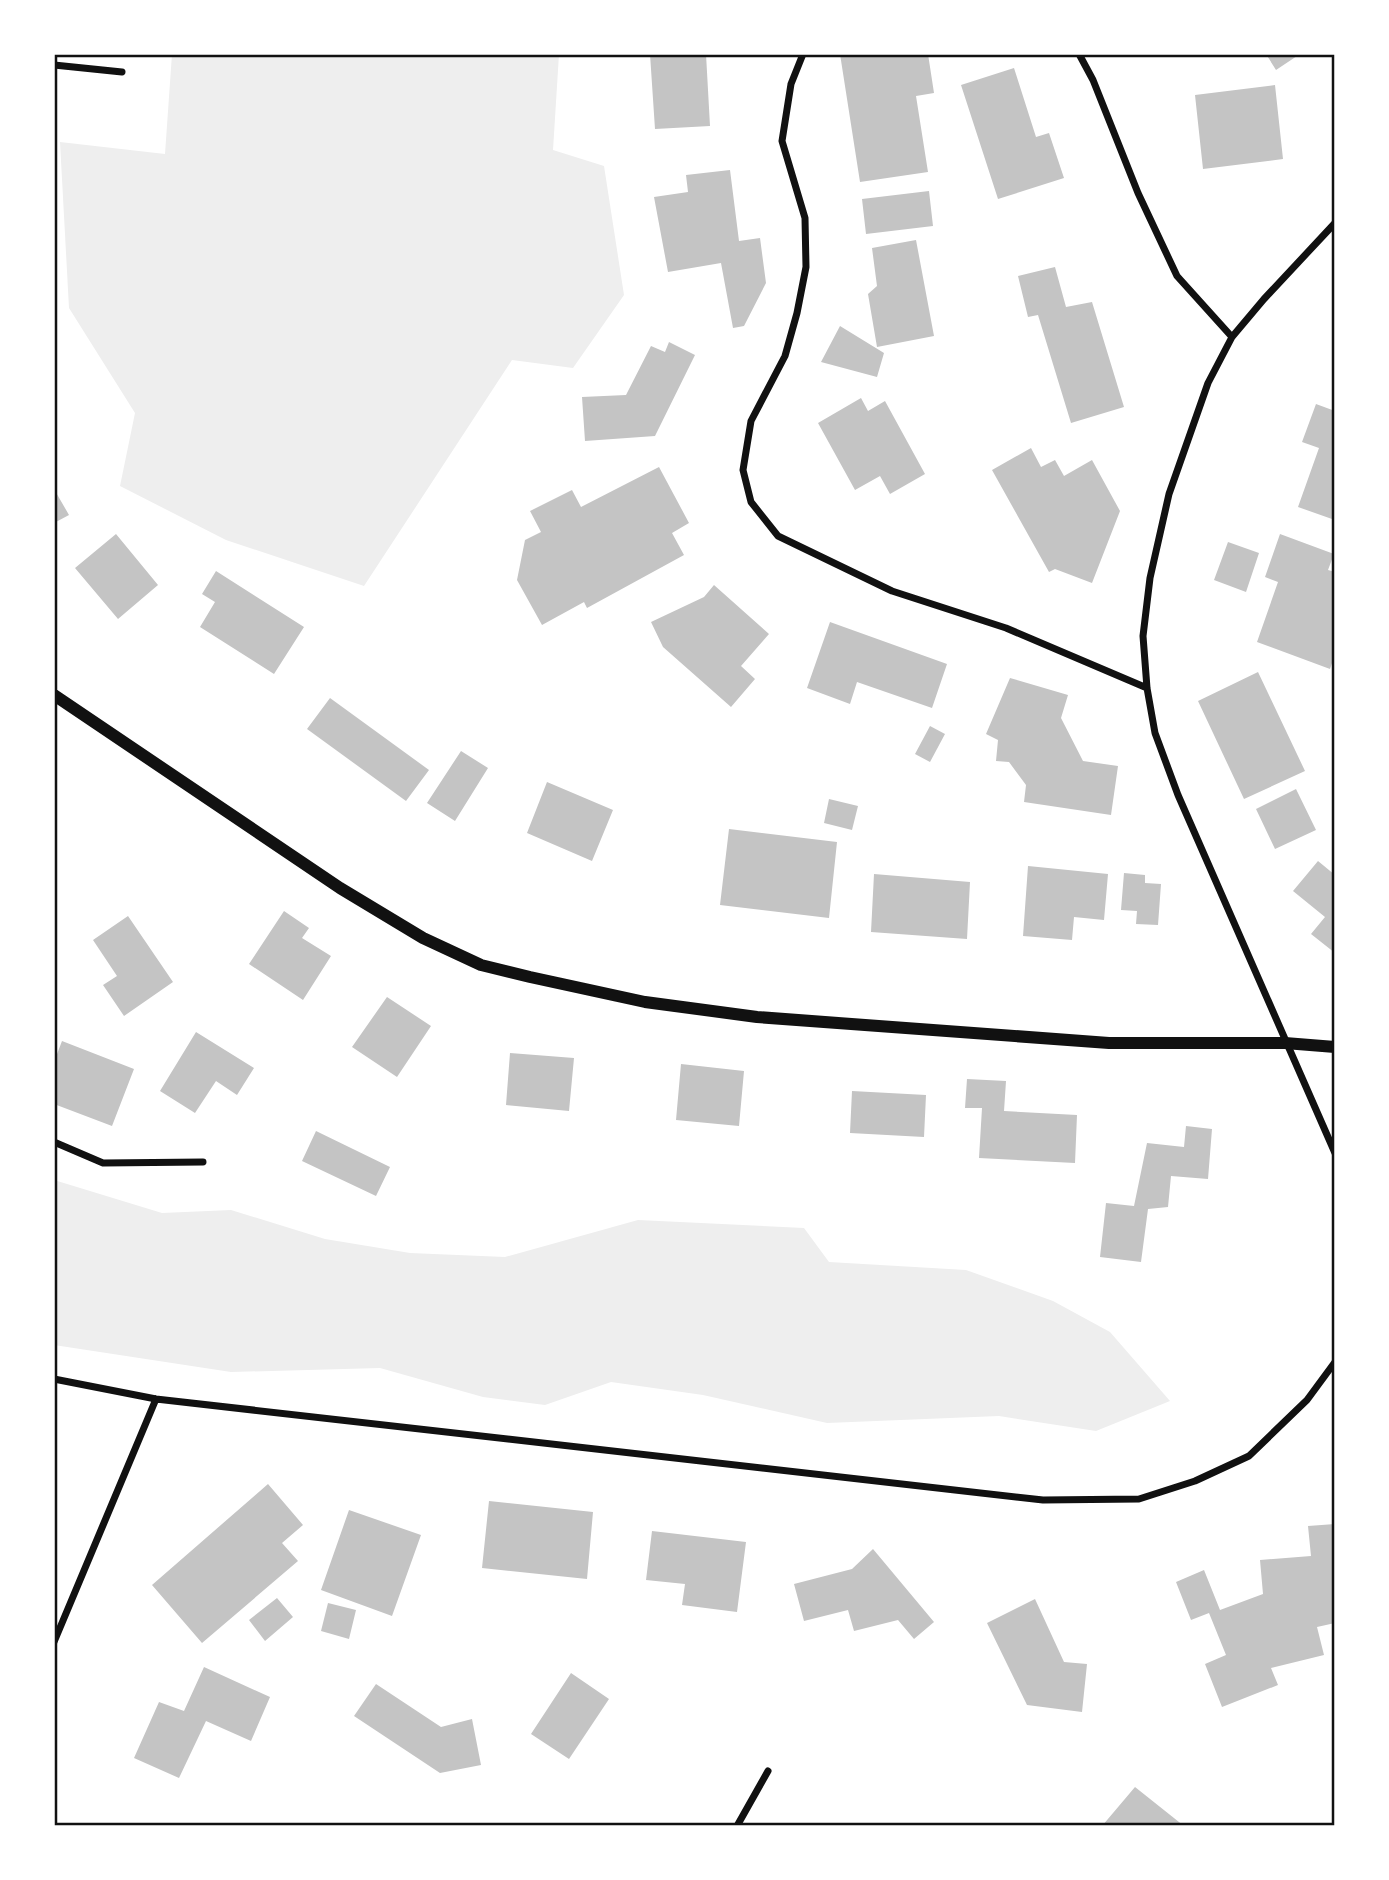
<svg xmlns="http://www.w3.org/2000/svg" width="1389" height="1880" viewBox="0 0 1389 1880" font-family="'Roboto Serif',serif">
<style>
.green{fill:#eee}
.building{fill:#c4c4c4}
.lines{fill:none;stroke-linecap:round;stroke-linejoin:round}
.minor{stroke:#111;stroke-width:7}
.tertiary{stroke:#111;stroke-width:12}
.neatline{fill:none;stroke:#111;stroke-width:2.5}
</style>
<rect width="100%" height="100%" fill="#fff"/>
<path class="green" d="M172,54h387l-6,96 51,16 20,129 -51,73 -61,-8 -148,226 -138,-46 -106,-54 15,-73 -66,-105 -9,-166 105,12z
M54,1180l108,33 69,-3 94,29 85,14 95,4 133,-37 166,8 25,34 137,8 87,31 57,31 60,69 -74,30 -97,-15 -172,7 -124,-28 -92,-13 -66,23 -62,-8 -103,-29 -149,4 -177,-27z"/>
<path class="building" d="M650,54h56l4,72 -55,3z
M840,54h88l6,39 -18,3 12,76 -68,10z
M1266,54h34l-24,16z
M1014,68l22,69 13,-4 15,45 -66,21 -37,-114z
M1275,85l8,74 -80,10 -8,-74z
M730,170l9,71 21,-3 6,45 -22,43 -11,2 -12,-65 -53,9 -14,-75 34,-5 -2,-17z
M929,191l4,35 -67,8 -4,-35z
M916,240l18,96 -57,11 -9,-53 9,-8 -5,-38z
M1055,267l11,40 26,-5 32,105 -53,16 -33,-108 -10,2 -10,-41z
M840,326l44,27 -7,24 -56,-15z
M669,342l26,13 -40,81 -70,5 -3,-44 44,-2 25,-49 14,6z
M861,398l7,13 17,-10 40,73 -35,20 -10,-18 -25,14 -37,-67z
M1316,404l19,7v100l-3,8 -34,-12 21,-59 -17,-6z
M1031,448l10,19 14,-7 9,16 28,-16 28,51 -28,72 -37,-14 -6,3 -57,-102z
M659,467l30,56 -17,10 12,22 -97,53 -3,-6 -42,23 -25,-45 8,-40 16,-8 -11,-21 42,-21 9,17z
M54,489l15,26 -15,8z
M116,534l42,51 -40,34 -43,-51z
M1280,534l54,20 -6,16 7,2v82l-5,15 -73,-27 21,-60 -13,-5z
M1228,542l31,11 -13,39 -32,-12z
M216,571l88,56 -30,47 -74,-47 15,-25 -13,-8z
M714,585l55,49 -28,32 14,13 -24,28 -68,-60 -12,-25 53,-25z
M830,622l117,42 -15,44 -75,-26 -7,22 -43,-16z
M1258,672l47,99 -61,28 -46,-98z
M1010,678l58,17 -7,23 22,43 35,5 -7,49 -87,-13 2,-17 -17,-23 -13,-1 2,-21 -12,-6z
M330,698l99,72 -23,31 -99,-72z
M930,726l15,8 -15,28 -15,-8z
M461,751l27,17 -33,53 -28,-18z
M547,782l66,28 -21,51 -65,-28z
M1296,789l20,41 -41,19 -19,-40z
M829,799l29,7 -6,24 -28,-7z
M729,829l108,13 -8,76 -109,-13z
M1318,861l17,14v78l-24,-19 14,-17 -32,-26z
M1028,866l80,8 -4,46 -30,-3 -2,23 -49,-4z
M1124,873l21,2v8l16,1 -3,41 -22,-1 1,-13 -16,-1z
M874,874l96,8 -3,57 -96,-7z
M284,911l25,17 -7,10 29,18 -28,44 -54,-36z
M128,916l45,66 -49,34 -21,-31 14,-9 -24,-36z
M387,997l44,29 -34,51 -45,-30z
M196,1032l58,36 -17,27 -21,-14 -21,32 -35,-22z
M62,1041l72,28 -22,57 -58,-22v-42z
M510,1053l64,5 -5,53 -63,-6z
M681,1064l63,7 -5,55 -63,-6z
M967,1079l39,2 -2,30 73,4 -2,48 -96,-5 3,-50h-17z
M852,1091l74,4 -2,42 -74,-4z
M1186,1126l26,3 -4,50 -37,-3 -3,31 -20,2 -7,53 -41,-5 6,-54 28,3 13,-63 37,4z
M316,1131l74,36 -14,29 -74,-35z
M268,1484l35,41 -21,18 16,18 -96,82 -50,-58z
M489,1501l104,11 -6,67 -105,-11z
M349,1510l72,25 -29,81 -71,-26z
M1335,1524v99l-18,4 7,28 -53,13 7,17 -56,22 -17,-43 21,-9 -17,-42 -18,7 -15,-38 28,-12 16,40 43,-16 -3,-34 51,-4 -3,-30z
M652,1531l94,11 -9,70 -55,-7 3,-21 -39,-4z
M873,1549l61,73 -20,17 -16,-19 -44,11 -6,-21 -44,11 -10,-37 58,-15z
M277,1598l16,19 -28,24 -16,-21z
M1035,1599l29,63 23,2 -5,48 -55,-7 -40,-82z
M328,1603l28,7 -7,29 -28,-8z
M204,1667l66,30 -19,44 -45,-20 -27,57 -45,-20 25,-56 25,9z
M571,1673l38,26 -40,60 -38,-25z
M376,1684l65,43 31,-8 9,46 -41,8 -86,-57z
M1135,1787l49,39h-82z"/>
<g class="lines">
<path class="minor" d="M803,54l-12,30 -9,57 23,77 1,49 -9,46 -12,43 -34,65 -8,49 8,32 27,34 114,55 114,37 141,60
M1079,54l14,26 45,113 39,83 55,61
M54,65l68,7
M1335,223l-71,76 -32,38 -24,46 -39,111 -19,84 -7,58 4,52 8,45 23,62 157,358
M54,1142l49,21 100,-1
M54,1379l102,20 887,101 96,-1 56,-18 54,-25 58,-56 28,-38
M54,1642l102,-243
M737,1826l31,-55"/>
<path class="tertiary" d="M54,695l286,193 83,50 58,27 49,12 115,25 112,15 352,26h176l50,4"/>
</g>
<rect width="1389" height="1880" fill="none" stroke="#ffffff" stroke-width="112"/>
<rect x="56" y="56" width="1277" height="1768" class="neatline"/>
</svg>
